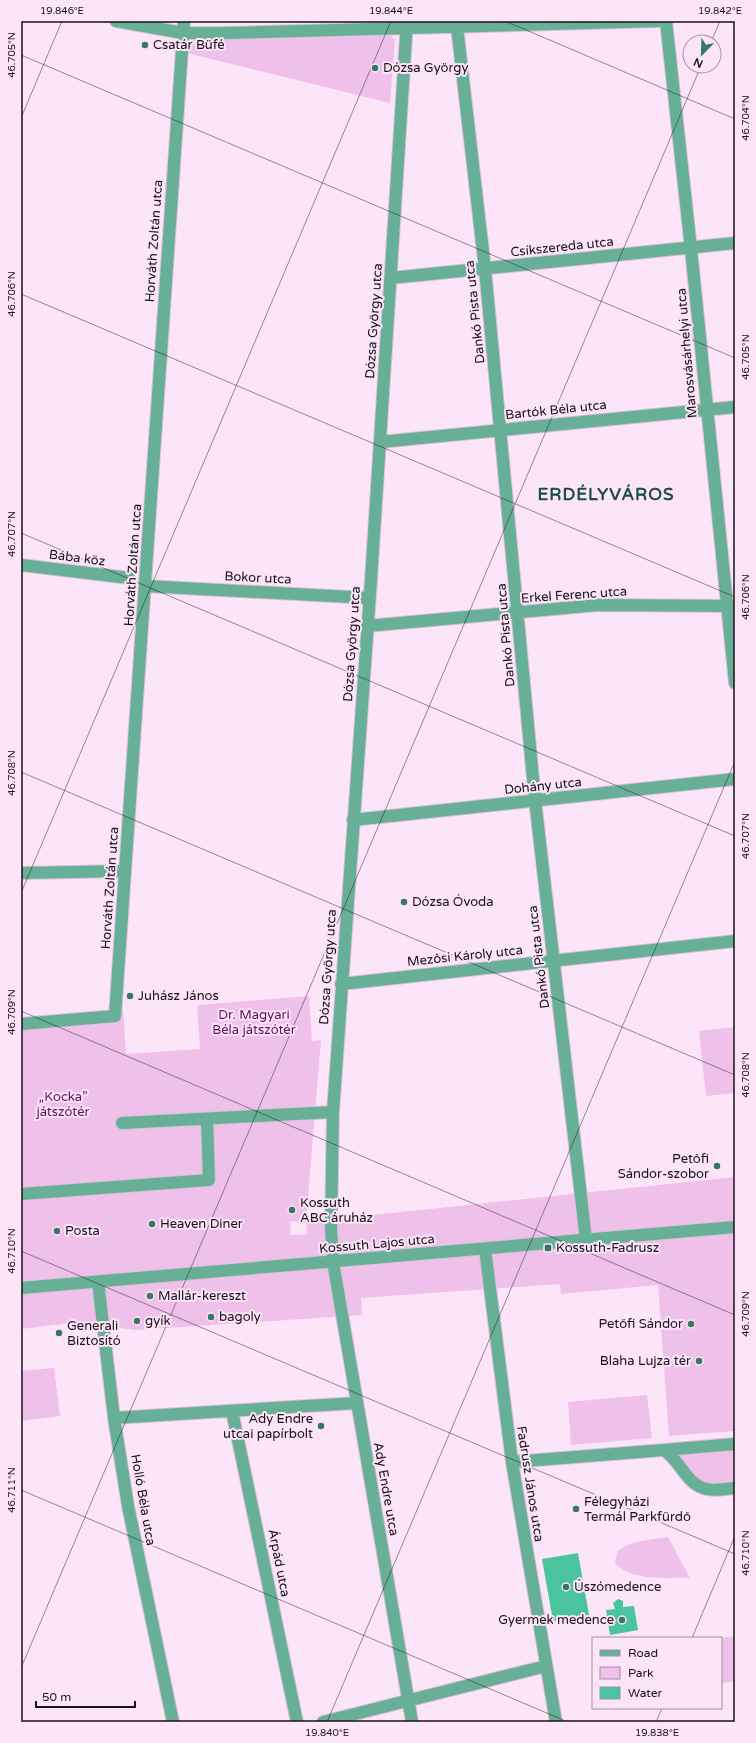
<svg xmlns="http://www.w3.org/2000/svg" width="756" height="1743" viewBox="0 0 756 1743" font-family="'Varela Round',sans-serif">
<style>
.green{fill:#efc0ea;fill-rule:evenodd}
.water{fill:#49c49f}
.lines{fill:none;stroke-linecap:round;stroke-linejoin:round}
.minor-casing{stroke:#d8c2d5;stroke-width:14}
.minor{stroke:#67af96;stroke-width:12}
.ticks{fill:none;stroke:#191118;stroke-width:1;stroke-opacity:0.45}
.poi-dot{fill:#3a7763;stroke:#fce4f9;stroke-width:1.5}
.labels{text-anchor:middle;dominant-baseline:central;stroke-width:4;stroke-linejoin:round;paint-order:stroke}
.poi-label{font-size:13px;fill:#191118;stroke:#fce4f9;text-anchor:start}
.street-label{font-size:13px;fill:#191118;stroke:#fce4f9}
.park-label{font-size:13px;fill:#670e63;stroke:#fce4f9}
.district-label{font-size:17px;font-weight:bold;letter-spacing:1px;fill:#1d4f3f;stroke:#fce4f9}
.neatline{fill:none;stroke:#191118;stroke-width:1.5}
.ticks-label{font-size:10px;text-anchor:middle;fill:#191118}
</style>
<rect width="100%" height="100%" fill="#fce4f9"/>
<path class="green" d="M382,36h9l4,4 -5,63 -203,-50 4,-13z
M309,996l3,45 9,-1 -15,182 429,-45v254l-66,5 -11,-151 -97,9 -1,-10 -199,14 1,17 -227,15 -55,-8 -59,7v-309l102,-10 3,44 74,-5 -3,-44zM290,1221l16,2 1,11 -16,1z
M735,1027v66l-29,3 -7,-65z
M54,1368l6,48 -39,5v-50z
M647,1395l5,43 -81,7 -3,-43z
M735,1444v44l-28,1 -36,-35z
M668,1537l22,41c-24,-1 -57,4 -75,-15 1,-3 1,-7 2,-10 7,-12 38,-14 51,-16z
M735,1636v45l-13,2 -1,-45z"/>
<path class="water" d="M578,1553l11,62 -36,6 -11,-62z
M618,1599l5,2v6l11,-1 4,24 -28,5 -4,-25 9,-1 -2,-6z"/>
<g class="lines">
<g class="minor-casing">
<path id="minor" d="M116,21l67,12h45l431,-12
M407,21l-36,559 -38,532 -2,115 2,35 79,460
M666,21l25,228 44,434
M457,27l28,242 50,531 51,440
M391,278l344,-35
M380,442l355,-35
M21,565l108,13
M145,586l224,12
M367,626l231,-21 136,1
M353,820l382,-41
M21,873l104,-2
M341,984l394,-43
M21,1024l94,-8 69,-995
M122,1123l211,-11
M21,1194l188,-14 -2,-61
M485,1249l27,213 44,260
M98,1282l16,136 14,88 45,216
M21,1288l714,-61
M232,1411l65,311
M114,1418l243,-15
M735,1444l-71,6c17,11 22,35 43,39 8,2 19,0 28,-1
M512,1462l152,-12
M323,1722l223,-56"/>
</g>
<use href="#minor" class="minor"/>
</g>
<path class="ticks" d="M505,21l230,98M711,42l9,-21M21,55l714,303M21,118l41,-97M21,294l714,303M21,533l714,303M21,772l714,303M21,893l370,-872M21,1011l714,304M21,1251l714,303M21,1490l547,232M692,1638l43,-102M21,1668l680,-1602M327,1722l408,-961M656,1722l6,-14"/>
<g class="poi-dot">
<circle cx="145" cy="45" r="4"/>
<circle cx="375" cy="68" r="4"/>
<circle cx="404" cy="902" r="4"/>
<circle cx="130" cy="996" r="4"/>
<circle cx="717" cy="1166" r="4"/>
<circle cx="292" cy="1210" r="4"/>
<circle cx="152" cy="1224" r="4"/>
<circle cx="57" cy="1231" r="4"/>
<rect x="544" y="1244" width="8" height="8" rx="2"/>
<circle cx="150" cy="1296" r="4"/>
<circle cx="211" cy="1317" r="4"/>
<circle cx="137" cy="1321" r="4"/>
<circle cx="691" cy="1324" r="4"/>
<circle cx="59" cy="1333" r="4"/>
<circle cx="699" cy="1361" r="4"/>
<circle cx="321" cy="1426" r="4"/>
<circle cx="576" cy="1509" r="4"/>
<circle cx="566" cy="1587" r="4"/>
<circle cx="622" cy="1620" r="4"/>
</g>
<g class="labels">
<g class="poi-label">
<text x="153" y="45">Csatár Büfé</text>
<text x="383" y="68">Dózsa György</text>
<text x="412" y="902">Dózsa Óvoda</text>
<text x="138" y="996">Juhász János</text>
<text x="709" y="1159" text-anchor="end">Petőfi<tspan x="709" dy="15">Sándor-szobor</tspan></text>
<text x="300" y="1203">Kossuth<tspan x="300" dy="15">ABC áruház</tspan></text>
<text x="160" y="1224">Heaven Diner</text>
<text x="65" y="1231">Posta</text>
<text x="556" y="1248">Kossuth-Fadrusz</text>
<text x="158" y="1296">Mallár-kereszt</text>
<text x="219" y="1317">bagoly</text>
<text x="145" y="1321">gyík</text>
<text x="683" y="1324" text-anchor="end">Petőfi Sándor</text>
<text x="67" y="1326">Generali<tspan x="67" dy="15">Biztosító</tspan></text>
<text x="691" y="1361" text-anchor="end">Blaha Lujza tér</text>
<text x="313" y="1419" text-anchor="end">Ady Endre<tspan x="313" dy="15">utcai papírbolt</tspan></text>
<text x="584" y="1502">Félegyházi<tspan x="584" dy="15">Termál Parkfürdő</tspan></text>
<text x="574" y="1587">Úszómedence</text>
<text x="614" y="1620" text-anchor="end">Gyermek medence</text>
</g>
<g class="street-label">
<text transform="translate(154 241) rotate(-86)">Horváth Zoltán utca</text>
<text transform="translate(562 247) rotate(-6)">Csíkszereda utca</text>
<text transform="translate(475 312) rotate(-96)">Dankó Pista utca</text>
<text transform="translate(374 321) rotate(-86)">Dózsa György utca</text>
<text transform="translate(687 353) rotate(-95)">Marosvásárhelyi utca</text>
<text transform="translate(556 410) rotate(-6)">Bartók Béla utca</text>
<text transform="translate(77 558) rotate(7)">Bába köz</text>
<text transform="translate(133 565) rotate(-86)">Horváth Zoltán utca</text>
<text transform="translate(258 578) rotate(3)">Bokor utca</text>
<text transform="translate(574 595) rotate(-4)">Erkel Ferenc utca</text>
<text transform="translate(506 635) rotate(-95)">Dankó Pista utca</text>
<text transform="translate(352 644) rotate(-86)">Dózsa György utca</text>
<text transform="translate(543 786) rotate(-6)">Dohány utca</text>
<text transform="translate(110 888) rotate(-86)">Horváth Zoltán utca</text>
<text transform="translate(465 956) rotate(-6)">Mezősi Károly utca</text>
<text transform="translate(539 957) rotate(-97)">Dankó Pista utca</text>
<text transform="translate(328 967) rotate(-86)">Dózsa György utca</text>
<text transform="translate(377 1244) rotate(-5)">Kossuth Lajos utca</text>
<text transform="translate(530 1484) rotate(81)">Fadrusz János utca</text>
<text transform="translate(386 1489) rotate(80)">Ady Endre utca</text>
<text transform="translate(143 1500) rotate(80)">Holló Béla utca</text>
<text transform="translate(279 1563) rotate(79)">Árpád utca</text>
</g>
<g class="park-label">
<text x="254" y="1015">Dr. Magyari<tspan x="254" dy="15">Béla játszótér</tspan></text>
<text x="63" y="1097">„Kocka”<tspan x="63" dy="15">játszótér</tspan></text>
</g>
<g class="district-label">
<text x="606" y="494">ERDÉLYVÁROS</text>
</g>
</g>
<rect width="756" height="1743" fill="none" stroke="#fce4f9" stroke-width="44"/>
<rect x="592" y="1637" width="130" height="72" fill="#fce4f9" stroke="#a1909f"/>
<rect x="600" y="1650" width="20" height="6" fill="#67af96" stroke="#a1909f"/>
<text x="628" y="1657" font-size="12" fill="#191118">Road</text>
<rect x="600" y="1667" width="20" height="12" fill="#efc0ea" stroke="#a1909f"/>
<text x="628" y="1677" font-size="12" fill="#191118">Park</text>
<rect x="600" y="1687" width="20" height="12" fill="#49c49f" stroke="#a1909f"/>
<text x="628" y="1697" font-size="12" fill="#191118">Water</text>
<g transform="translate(702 54) rotate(203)"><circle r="19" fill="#fce4f9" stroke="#a1909f"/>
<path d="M0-3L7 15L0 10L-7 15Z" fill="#3a7763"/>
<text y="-6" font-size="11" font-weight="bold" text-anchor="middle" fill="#191118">N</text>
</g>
<path d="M36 1701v6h99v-6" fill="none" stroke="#191118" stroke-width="2"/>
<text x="42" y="1701" font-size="12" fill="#191118" stroke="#fce4f9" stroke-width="3" paint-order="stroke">50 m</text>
<rect x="22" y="22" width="712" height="1699" class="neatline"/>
<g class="ticks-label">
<text x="62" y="14">19.846°E</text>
<text x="391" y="14">19.844°E</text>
<text x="720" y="14">19.842°E</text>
<text transform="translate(11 55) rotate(-90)" y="4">46.705°N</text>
<text transform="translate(745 118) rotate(-90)" y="4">46.704°N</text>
<text transform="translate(11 294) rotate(-90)" y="4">46.706°N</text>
<text transform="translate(745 357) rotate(-90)" y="4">46.705°N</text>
<text transform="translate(11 534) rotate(-90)" y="4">46.707°N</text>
<text transform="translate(745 597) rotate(-90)" y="4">46.706°N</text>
<text transform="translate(11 773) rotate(-90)" y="4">46.708°N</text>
<text transform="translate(745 836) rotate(-90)" y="4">46.707°N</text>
<text transform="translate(11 1012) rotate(-90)" y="4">46.709°N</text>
<text transform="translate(745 1075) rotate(-90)" y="4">46.708°N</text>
<text transform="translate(11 1251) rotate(-90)" y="4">46.710°N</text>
<text transform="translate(745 1314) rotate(-90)" y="4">46.709°N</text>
<text transform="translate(11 1490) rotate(-90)" y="4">46.711°N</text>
<text transform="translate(745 1553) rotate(-90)" y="4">46.710°N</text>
<text x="327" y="1736">19.840°E</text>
<text x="657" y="1736">19.838°E</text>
</g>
</svg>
